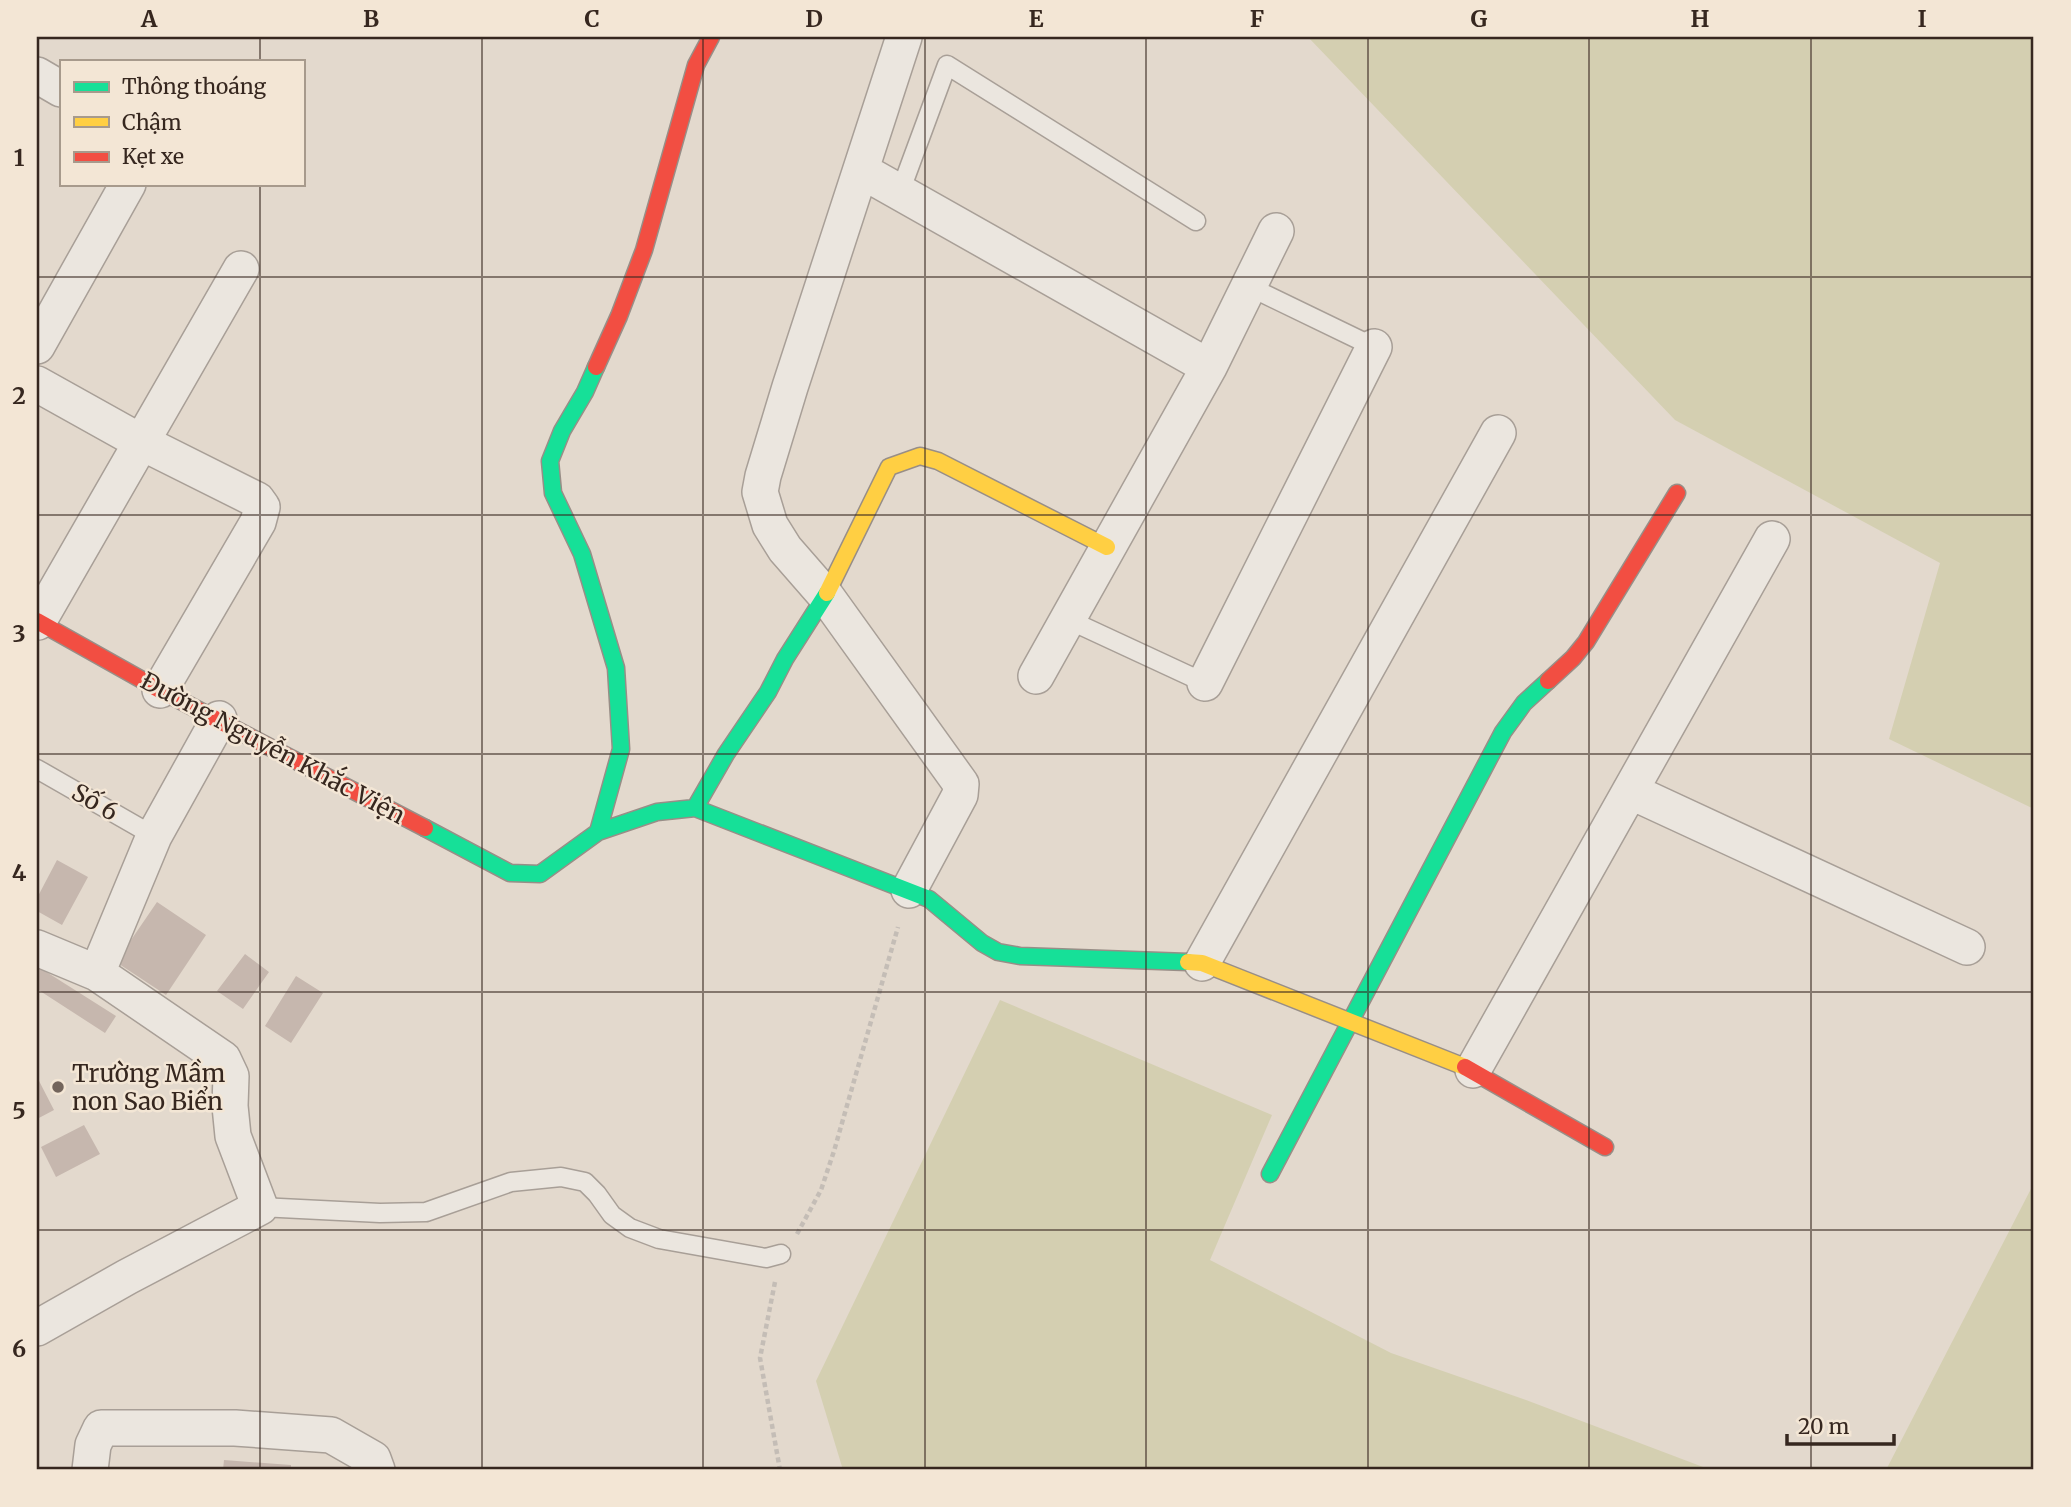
<svg xmlns="http://www.w3.org/2000/svg" width="2071" height="1507" viewBox="0 0 2071 1507" font-family="Merriweather,serif">
<style>
.green{fill:#d4cfb1}
.building{fill:#c6b7ae}
.lines{fill:none;stroke-linecap:round;stroke-linejoin:round}
.lane-casing{stroke:#a89f97;stroke-width:21}
.street-casing{stroke:#a89f97;stroke-width:38}
.fast-casing{stroke:#988e87;stroke-width:19}
.slow-casing{stroke:#988e87;stroke-width:19}
.jam-casing{stroke:#988e87;stroke-width:19}
.path{stroke:#c4bdb6;stroke-width:4.5;stroke-dasharray:5 3.5;stroke-linecap:butt}
.lane{stroke:#ebe6df;stroke-width:18}
.street{stroke:#ebe6df;stroke-width:35}
.fast{stroke:#16e098;stroke-width:16}
.slow{stroke:#ffcf43;stroke-width:16}
.jam{stroke:#f24e42;stroke-width:16}
.grid{fill:none;stroke:#36271f;stroke-width:2;stroke-opacity:0.55}
.poi-dot{fill:#73655c;stroke:#f3e6d5;stroke-width:2.5}
.labels{text-anchor:middle;dominant-baseline:central;stroke-width:5;stroke-linejoin:round;paint-order:stroke}
.street-label{font-size:24px;fill:#36271f;stroke:#f3e6d5}
.poi-label{font-size:24px;fill:#36271f;stroke:#f3e6d5;text-anchor:start}
.neatline{fill:none;stroke:#36271f;stroke-width:2.5}
.grid-label{font-size:23px;text-anchor:middle;font-weight:bold;fill:#36271f}
</style>
<rect width="100%" height="100%" fill="#e3d9cd"/>
<path class="green" d="M1308,37h726v772l-145,-70 51,-176 -265,-143z
M1000,1000l272,115 -62,145 181,93 135,47 185,70h-868l-27,-89z
M2034,1183v287h-148z"/>
<path class="building" d="M57,860l31,17 -26,48 -25,-14v-13z
M157,902l49,33 -40,60 -50,-33z
M245,954l24,18 -26,37 -26,-18z
M37,966l79,50 -11,17 -68,-44z
M296,976l27,17 -32,50 -26,-17z
M37,1077l17,33 -17,9z
M84,1125l16,29 -44,23 -15,-30z
M224,1460l67,5v5h-68z"/>
<g class="lines">
<g class="lane-casing">
<path id="lane" d="M900,192l47,-127 249,156
M1250,287l124,60
M1067,619l138,64
M37,769l117,67
M260,1207l120,6 46,-1 85,-30 50,-5 24,5 12,12 15,21 18,13 29,11 107,19 15,-4"/>
</g>
<g class="street-casing">
<path id="street" d="M904,37l-114,350 -27,89 -3,16 10,33 15,24 41,47 135,188 -1,11 -51,95
M37,75l24,14
M862,171l347,196
M37,346l91,-162
M37,384l104,58 116,58 5,7 -4,15 -98,168
M38,622l203,-353
M1036,676l173,-309 67,-136
M1205,683l169,-336
M1630,791l337,156
M37,948l60,25 126,86 8,17 -1,30 3,30 27,71 -133,70 -90,51
M1202,963l296,-530
M97,973l57,-137 65,-117
M1473,1070l299,-531
M90,1470l3,-25 8,-17h134l96,7 42,24 4,11"/>
</g>
<g class="fast-casing">
<path id="fast" d="M695,808l234,91 53,44 16,9 22,4 168,6
M425,828l85,45 30,1 58,-42 23,-83 -5,-81 -34,-114 -29,-61 -3,-32 12,-30 23,-39 11,-25
M598,832l59,-20 38,-4 31,-54 42,-62 17,-33 42,-66
M1270,1174l233,-442 21,-29 24,-22"/>
</g>
<g class="slow-casing">
<path id="slow" d="M827,593l62,-126 31,-11 18,5 169,86
M1188,962l14,1 263,104"/>
</g>
<g class="jam-casing">
<path id="jam" d="M596,367l23,-51 25,-66 52,-185 15,-28
M37,621l123,69 265,138
M1548,681l25,-23 13,-16 91,-149
M1465,1067l140,80"/>
</g>
<path class="path" d="M797,1234l24,-44 13,-39 64,-224
M775,1282l-15,76 20,112"/>
<use href="#lane" class="lane"/>
<use href="#street" class="street"/>
<use href="#fast" class="fast"/>
<use href="#slow" class="slow"/>
<use href="#jam" class="jam"/>
</g>
<path class="grid" d="M260,37v24M482,37v1433M703,37v1433M925,37v1433M1146,37v1433M1368,37v1433M1589,37v1433M1811,37v1433M260,184v1286M37,277h1997M37,515h1997M37,754h1997M37,992h1997M37,1230h1997"/>
<circle class="poi-dot" cx="58" cy="1087" r="7"/>
<g class="labels">
<g class="street-label">
<text transform="translate(273 748) rotate(28)">Đường Nguyễn Khắc Viện</text>
<text transform="translate(95 802) rotate(30)">Số 6</text>
</g>
<g class="poi-label">
<text x="72" y="1073">Trường Mầm<tspan x="72" dy="28">non Sao Biển</tspan></text>
</g>
</g>
<rect width="2071" height="1507" fill="none" stroke="#f3e6d5" stroke-width="77"/>
<rect x="60" y="60" width="245" height="126" fill="#f3e6d5" stroke="#a79a8c" stroke-width="2"/>
<rect x="74" y="82" width="35" height="10" fill="#16e098" stroke="#a79a8c" stroke-width="2"/>
<text x="122" y="94" font-size="21" fill="#36271f">Thông thoáng</text>
<rect x="74" y="117" width="35" height="10" fill="#ffcf43" stroke="#a79a8c" stroke-width="2"/>
<text x="122" y="130" font-size="21" fill="#36271f">Chậm</text>
<rect x="74" y="152" width="35" height="10" fill="#f24e42" stroke="#a79a8c" stroke-width="2"/>
<text x="122" y="164" font-size="21" fill="#36271f">Kẹt xe</text>
<path d="M1787 1434v10h107v-10" fill="none" stroke="#36271f" stroke-width="3.5"/>
<text x="1798" y="1434" font-size="21" fill="#36271f" stroke="#f3e6d5" stroke-width="5" paint-order="stroke">20 m</text>
<rect x="38" y="38" width="1994" height="1430" class="neatline"/>
<g class="grid-label">
<text x="149" y="27">A</text>
<text x="371" y="27">B</text>
<text x="592" y="27">C</text>
<text x="814" y="27">D</text>
<text x="1036" y="27">E</text>
<text x="1257" y="27">F</text>
<text x="1479" y="27">G</text>
<text x="1700" y="27">H</text>
<text x="1922" y="27">I</text>
<text x="19" y="166">1</text>
<text x="19" y="404">2</text>
<text x="19" y="642">3</text>
<text x="19" y="881">4</text>
<text x="19" y="1119">5</text>
<text x="19" y="1357">6</text>
</g>
</svg>
